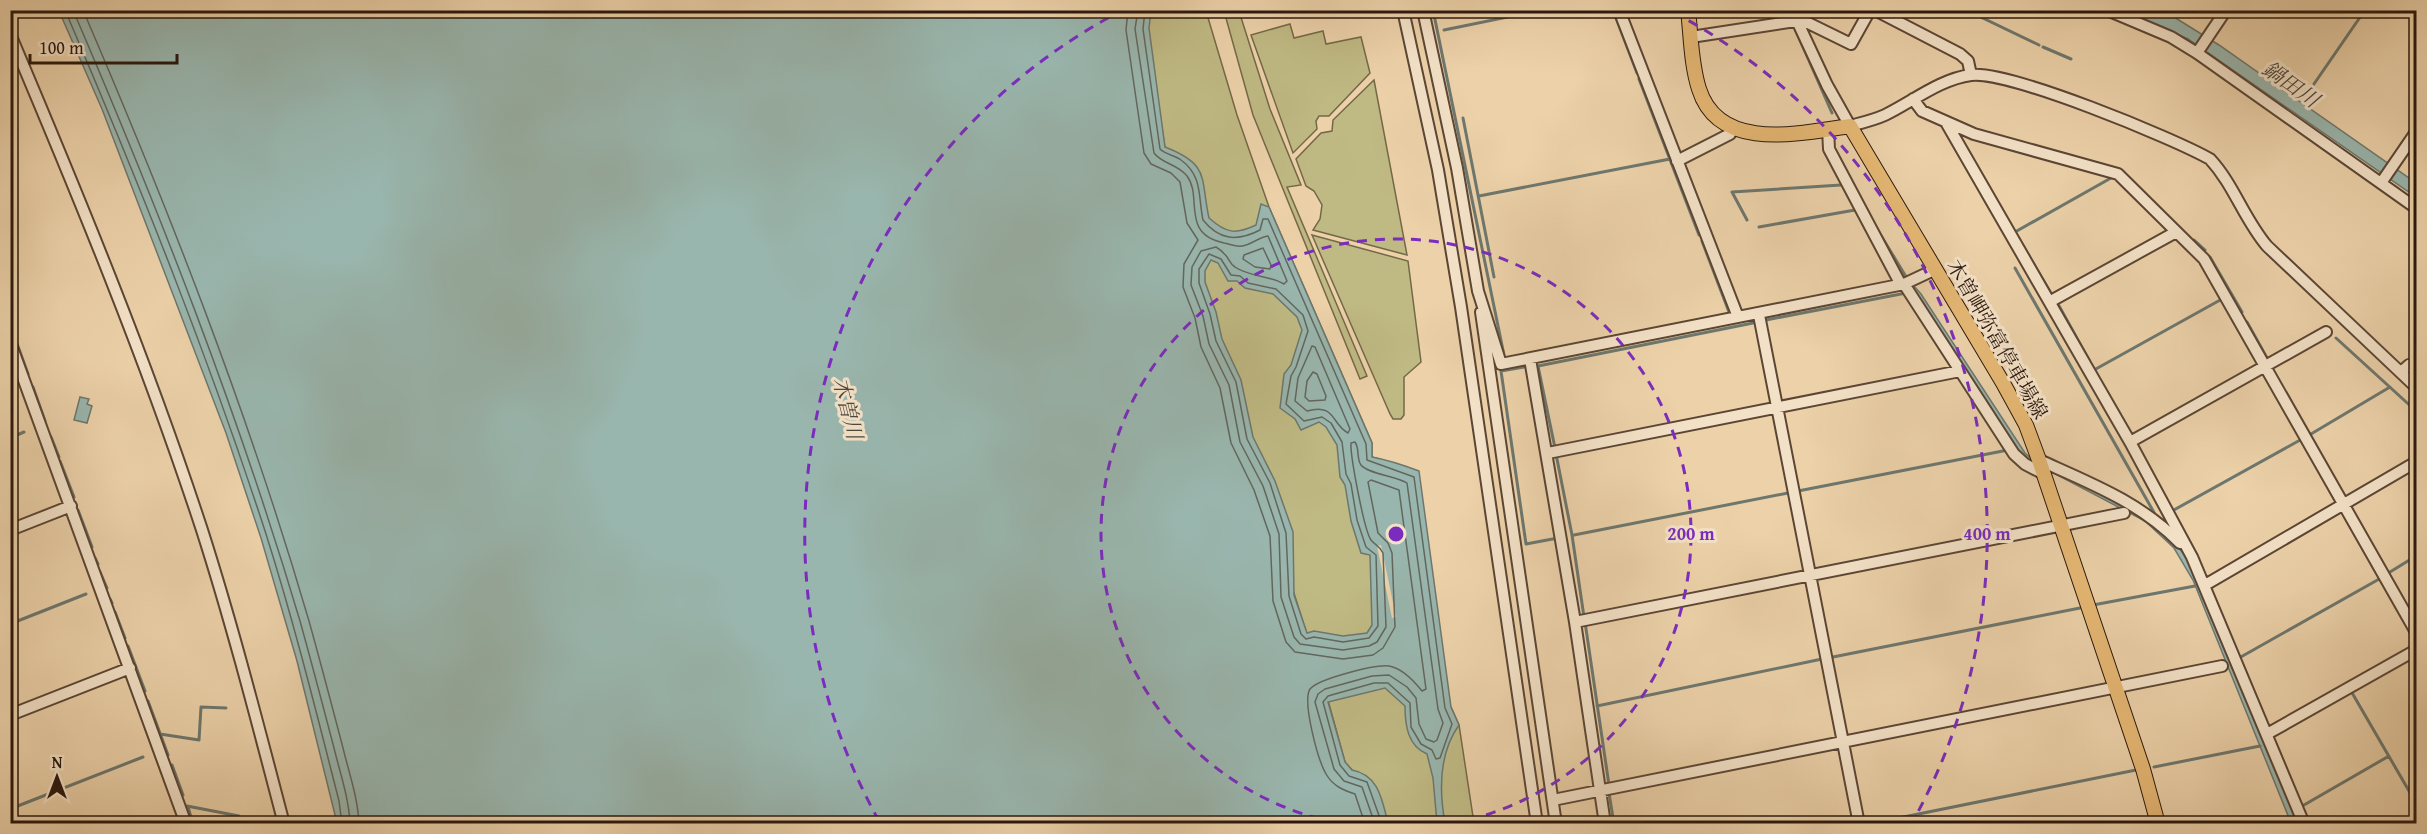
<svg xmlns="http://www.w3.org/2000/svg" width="2427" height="834" viewBox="0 0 2427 834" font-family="'Gentium Book Plus','Noto Serif JP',serif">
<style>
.green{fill:#bfb983;stroke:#756848;stroke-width:1.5}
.water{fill:#99b6ae;stroke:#6d776e;stroke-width:1.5;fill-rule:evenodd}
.pier{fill:#ecd1a9}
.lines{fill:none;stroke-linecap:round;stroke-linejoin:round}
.shore{stroke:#62675e;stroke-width:1.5}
.stream{stroke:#6d776e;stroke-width:3}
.minor-casing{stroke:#5b4634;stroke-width:14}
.major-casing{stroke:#2b180d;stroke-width:16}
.minor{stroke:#f3e1c7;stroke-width:10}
.major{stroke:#e6b874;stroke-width:14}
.ring{fill:none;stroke:#7b2cbf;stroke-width:3;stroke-dasharray:10 8}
.labels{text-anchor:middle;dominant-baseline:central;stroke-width:6;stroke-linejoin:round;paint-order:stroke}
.street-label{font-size:20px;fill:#2b180d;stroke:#f3e1c7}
.water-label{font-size:21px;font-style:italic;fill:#4c473d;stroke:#f3e1c7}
.centre{fill:#7b2cbf;stroke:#f3e1c7;stroke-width:3}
.ring-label{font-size:18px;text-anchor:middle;font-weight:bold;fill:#7b2cbf;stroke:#f3e1c7;stroke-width:6;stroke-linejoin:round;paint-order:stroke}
</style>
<rect width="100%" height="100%" fill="#ecd1a9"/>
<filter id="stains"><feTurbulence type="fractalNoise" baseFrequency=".00333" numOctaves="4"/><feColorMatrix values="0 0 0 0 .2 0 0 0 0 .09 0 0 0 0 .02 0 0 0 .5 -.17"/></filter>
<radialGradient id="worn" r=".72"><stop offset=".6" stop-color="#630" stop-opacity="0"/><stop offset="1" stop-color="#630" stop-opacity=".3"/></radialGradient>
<path class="green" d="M1144,11h62l31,104 32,92 103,236v14l35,10 -16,163 -80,17 -135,-427z
M1224,11h15l31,98 31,76 -14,2 80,189 -7,3 -107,-264z
M1290,24l4,14 29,-7 3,13 35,-7 9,36 -41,43h-10l-3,5 1,8 -24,24 -42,-118z
M1374,80l33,175 -94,-25 7,-11 2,-14 -8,-14 -8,-5 -10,-27 25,-26 11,-2 1,-11z
M1312,235l96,26 13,101 -17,15v38l-3,4h-8l-3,-5z
M1365,677l86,30 8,18 15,98h-95l-27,-53 -7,-8 -19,-69z"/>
<path class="water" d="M59,11h1092l-2,17 16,119c46,18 35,31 44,71 17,15 26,17 47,7l5,-21 8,3 103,236v14c16,3 31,8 47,14l32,236 8,18c-20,28 -20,65 -14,98h-8l-4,-45 -6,-24c-19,-8 -22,-28 -22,-48l-20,-18 -57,14 17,60 7,8c27,5 30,30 36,53h-1051l-40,-162 -36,-123 -35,-105 -124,-324zM1211,260l7,3 10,18h9l8,7 28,6 24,23 5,13 -11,35 -7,9 -4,34 15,11 6,11 18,-8 7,5 11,18 3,32 5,8 6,36 10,32 9,2 2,70 -5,8 -24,3 -29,-5 -7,2 -13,-38 -1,-63 -18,-51 -22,-44 -12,-57 -19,-41 -6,-27 -11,-30v-11z
M2125,11h34l15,6 45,28 197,138v14l-228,-158z
M1906,277l15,17 104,159 10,9c56,25 125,48 157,105l106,256h-7l-98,-243 -19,-32 -29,-27 -122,-64z
M80,397l9,2 -2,5 5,2 -5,17 -13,-3z"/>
<path class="pier" d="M1381,545l15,72 -4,1 -15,-72z"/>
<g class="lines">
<path class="shore" d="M65,10c74,173 143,345 201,524 28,88 50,177 73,267l3,23
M73,10c86,200 165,402 227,611 12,43 23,85 34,127 6,25 15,50 16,76
M83,10c86,200 165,402 226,611 12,43 23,85 34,127 6,25 15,50 16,76
M1128,10l-2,20 18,123 7,11 20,9 9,9 7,41 11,17 -14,24 -1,23 12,31 6,29 19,41 11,55 23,47 16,46 3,65 13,41 9,10 48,7 30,-4 10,-7 12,-21 -3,-74 -4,-10 -10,-10 -10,-51 3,-2 28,10 27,199 -4,2c-8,-10 -20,-23 -33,-25 -13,-2 -71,13 -79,23 -8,13 8,71 16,85 7,12 17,16 29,20l10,30
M1138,10l-3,19 19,124c8,11 24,11 33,23 16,21 -7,58 37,67 6,1 12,4 18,3 9,-1 17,-9 26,-10l19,45 -3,3c-15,-9 -35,-7 -49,-17 -7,-4 -5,-12 -19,-20l-15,4 -9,16 -1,18 12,31 6,28 20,41 11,57 23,44 16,48 2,63 13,40 6,7 43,6 26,-4 8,-4 9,-15 -3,-74c-3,-7 -8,-8 -12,-13 -7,-10 -21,-85 -20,-97l4,-1c5,7 1,16 6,23 7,9 36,11 46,18l31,226 5,14 -6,17 -3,2 -8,-3 -7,-15 -3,-26 -9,-11 -18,-12 -17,1 -47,13 -7,5 -3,8 19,67 10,12 18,6 13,37
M1145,10l-2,19 17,120c6,6 15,6 21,11 22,16 17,37 22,60 16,20 34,22 57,10l3,-11h5l98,225 1,16 47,17 31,231 7,16 -12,34 -4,1 -4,-9 -11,-6 -10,-17 -1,-24 -22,-20h-14l-46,13 -5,6 17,63 9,11 18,6 15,42
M1263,248l8,17 -1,4 -15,-2 -12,-8 1,-4z
M1209,254l12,5 10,16 9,1 8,7 28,6 27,26 5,16 -12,36 -5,9 -5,28 18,17 18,-4 9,6 11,19 4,32 5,10 6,36 9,27 10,8 2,71 -9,12 -26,4 -29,-5 -8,2 -5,-5 -12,-38 -3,-63 -16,-50 -23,-44 -11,-57 -20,-41 -6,-27 -11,-31v-14z
M1312,346l3,1 35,82 -2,4c-17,-9 -12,-30 -41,-22l-12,-10 3,-23z
M1313,372l4,2 9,22 -1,4 -16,1 -4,-4 2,-16z"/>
<path class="stream" d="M1433,10l71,345
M1613,10l24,63
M1966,10l73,35
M1444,30l98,-20
M1796,31l36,82
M2043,47l28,12
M1639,79l60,156
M2305,97l60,-87
M1463,118l31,159
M1479,196l191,-37
M1747,220l-15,-28 109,-7
M1759,227l96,-17
M1877,229l31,51
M2194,240l11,10
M1702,241l27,71
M2210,257l32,55
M2015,268l141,248
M2052,295l-37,-63 96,-54
M2058,304l31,56
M1766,320l140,-27
M2247,322l20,36
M11,327l17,47
M2336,338l80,73
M1524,367l-23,4 25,173 32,-6
M2094,370l128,-71
M33,387l12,34
M2311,434l79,-47
M51,437l8,20
M10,438l14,-6
M1555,448l-17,-82 215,-43
M1556,454l16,81 12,82
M60,461l14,36
M1798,491l210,-41
M78,510l14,37
M2172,511l130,-72
M1574,535l214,-42
M95,558l3,6
M100,572l7,16
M2390,572l26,-16
M110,599l2,4
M2093,605l102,-19
M115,612l10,26
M1585,622l24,163
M10,624l76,-30
M128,646l17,45
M1833,657l247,-49
M2239,658l142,-80
M2351,691l65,112
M148,701l20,54
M1597,706l225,-47
M160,734l39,6 2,-33 25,1
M172,765l11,30
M2154,767l106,-21
M1609,793l5,31
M2304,805l85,-49
M187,806l52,10
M188,807l5,17
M10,809l133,-52
M1559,810l2,14
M1869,824l267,-54"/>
<g class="minor-casing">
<path id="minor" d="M1403,10l35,160 23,137 76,517
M1423,10l34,158 21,123 23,73 403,-80 32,-15
M1619,10l119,307
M1792,10l35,75 23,41c11,-3 24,-6 35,-11 27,-13 55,-36 86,-40 37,-5 202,63 239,84 24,26 34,60 57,87l149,141
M1875,10l85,44 8,7 3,14
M2107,10l64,27 26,16 219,155
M10,34c69,163 137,328 192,496 31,97 56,195 82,294
M1691,37l111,-17 49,24 19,-34
M2197,53l29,-43
M1913,99l9,12 52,23 144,40 86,85 212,373
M1947,124l183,318 62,115 112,267
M1828,129l1,20 72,136
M1677,161l53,-27 3,-6
M2381,183l35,-51
M1904,284l110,170 11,10 19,10
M2051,301l125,-69
M1481,312l75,512
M1759,315l100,509
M10,342l176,482
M1530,359l45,263 30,202
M2401,372l8,-7 7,6
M2130,442l196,-110
M1548,453l412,-82
M2039,460c51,23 101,42 141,83
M10,530l61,-24
M2205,585l211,-123
M1575,622l549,-109
M10,715l120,-47
M2267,734l149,-84
M1553,800l669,-134"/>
</g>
<g class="major-casing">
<path id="major" d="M1688,10c3,26 3,54 11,79 20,64 102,44 151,37l153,257 23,42 13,35 104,309 15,55"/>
</g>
<use href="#minor" class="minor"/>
<use href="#major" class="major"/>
</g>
<g class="ring">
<path d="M1337 823A295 295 0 1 1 1455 823"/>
<path d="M879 821A591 591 0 0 1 1119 12M1673 12A591 591 0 0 1 1913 821"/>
</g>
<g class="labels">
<g class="street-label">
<text transform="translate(1998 339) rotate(60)">木曽岬弥富停車場線</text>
</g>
<g class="water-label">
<text transform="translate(2291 84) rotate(35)">鍋田川</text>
<text transform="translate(848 408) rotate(76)">木曽川</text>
</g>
</g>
<circle cx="1396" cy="534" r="9" class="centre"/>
<g class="ring-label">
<text x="1691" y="540">200 m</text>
<text x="1987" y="540">400 m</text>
</g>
<rect width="2427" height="834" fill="none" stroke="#ecd1a9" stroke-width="36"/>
<rect x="12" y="12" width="2403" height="810" fill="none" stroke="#2b180d" stroke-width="3"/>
<rect x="18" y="18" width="2391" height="798" fill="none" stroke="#2b180d" stroke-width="1.5"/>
<g transform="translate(57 777)" stroke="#f3e1c7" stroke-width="4.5" paint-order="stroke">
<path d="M0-4.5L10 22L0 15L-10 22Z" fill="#2b180d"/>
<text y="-9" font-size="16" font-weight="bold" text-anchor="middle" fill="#2b180d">N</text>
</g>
<path d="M30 54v9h147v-9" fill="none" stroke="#2b180d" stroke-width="3"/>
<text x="39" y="54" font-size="18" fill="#2b180d" stroke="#f3e1c7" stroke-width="4.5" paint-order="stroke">100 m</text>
<rect width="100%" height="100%" filter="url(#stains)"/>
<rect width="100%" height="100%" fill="url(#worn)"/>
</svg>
